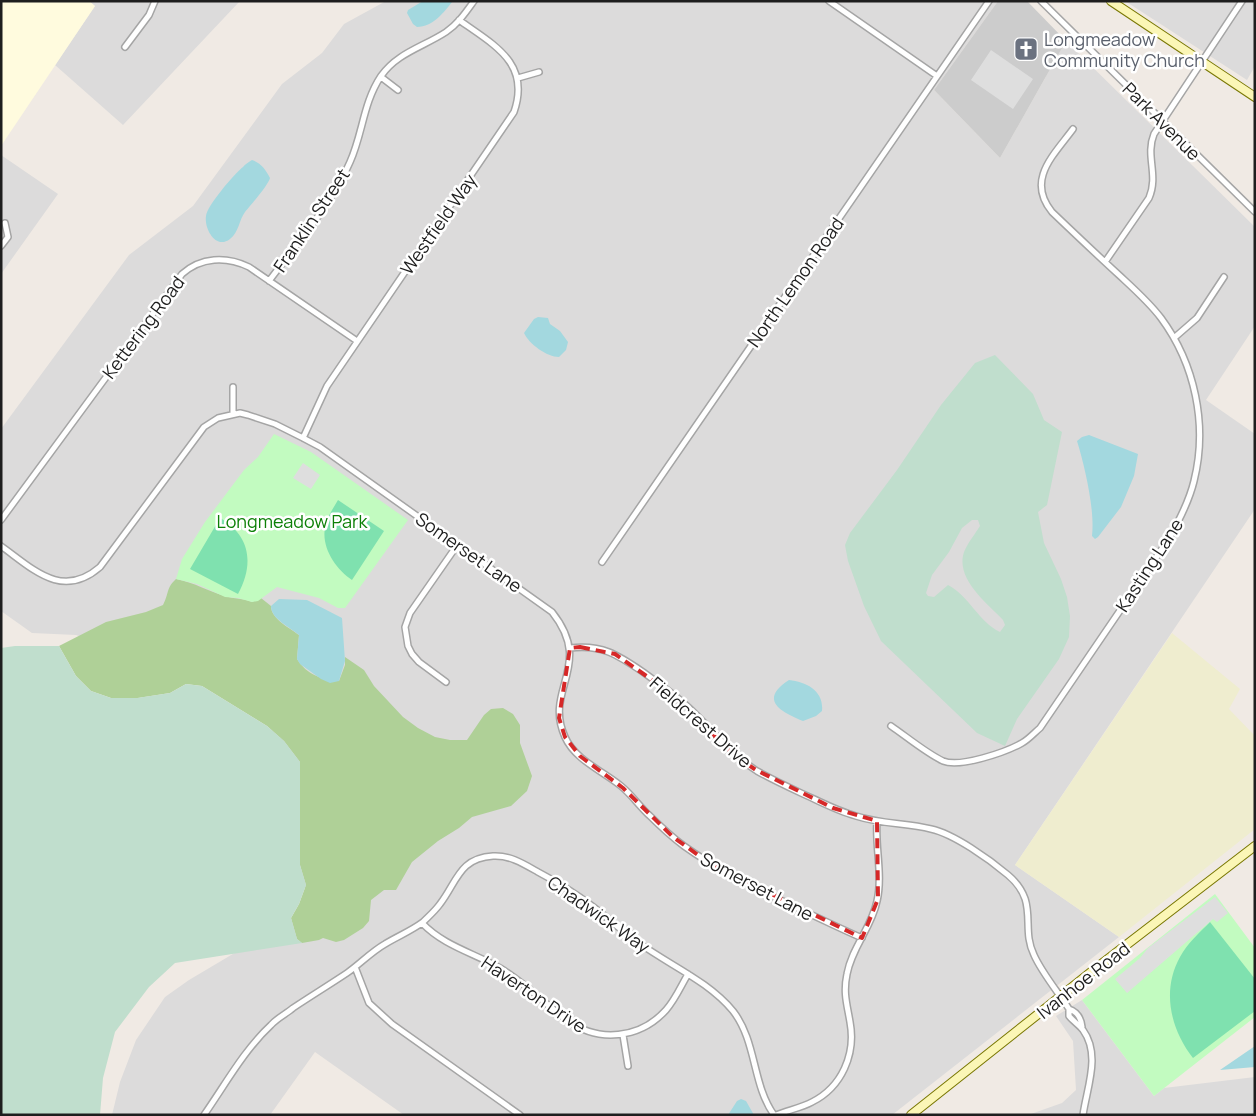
<svg xmlns="http://www.w3.org/2000/svg" width="1256" height="1116" viewBox="0 0 1256 1116" font-family="Manrope,sans-serif">
<style>
.residential{fill:#dcdbdb}
.education{fill:#fffbde}
.religious{fill:#ccc}
.farmland{fill:#efedcf}
.forest{fill:#afd097}
.wetland{fill:#c0decd;fill-rule:evenodd}
.park{fill:#c2fbc0}
.pitch{fill:#7fe1af}
.parking{fill:#dedede}
.water{fill:#a3d8df}
.lines{fill:none;stroke-linecap:round;stroke-linejoin:round}
.minor-casing{stroke:#a5a5a5;stroke-width:8}
.secondary-casing{stroke:#797702;stroke-width:10}
.minor{stroke:#fff;stroke-width:5}
.secondary{stroke:#fbf6b6;stroke-width:8}
.marked{fill:none;stroke:#d62828;stroke-width:4;stroke-dasharray:10 6;stroke-linejoin:round}
.labels{text-anchor:middle;dominant-baseline:central;stroke-width:5;stroke-linejoin:round;paint-order:stroke}
.worship-label{font-size:18px;fill:#5b616d;stroke:#fff;text-anchor:start}
.street-label{font-size:18px;fill:#1e1e1e;stroke:#fff}
.park-label{font-size:18px;fill:#0d8008;stroke:#fff}
</style>
<rect width="100%" height="100%" fill="#f0eae4"/>
<path class="residential" d="M89,1h151l-117,124 -68,-60 40,-59z
M386,1h612l-64,89 66,68 66,-117 189,186v99l-49,74 49,34v75l-240,356 104,72 -227,178h-488l-89,-63 -45,63h-158l8,-33 16,-42 29,-43 24,-17 120,-71 -43,-209 -190,-65 -44,-2 -31,-22v-182l128,-174 64,-49 89,-122 40,-31 22,-29z
M1125,1h130v65l-8,14z
M1,155l57,39 -57,80z
M1082,1000l72,96 10,-8 91,-11v38h-227l34,-12 14,-13 -3,-49 -17,-25z"/>
<path class="education" d="M1,1h88l6,5 -94,140z"/>
<path class="religious" d="M998,1h29l39,40 -66,117 -66,-68z"/>
<path class="farmland" d="M1172,633l68,56 -11,20 26,27v93l-136,108 -104,-72z"/>
<path class="forest" d="M176,579c20,4 31,12 49,17 9,3 18,2 27,6l9,-4 10,8c0,13 19,22 28,29l-2,24c10,16 24,20 42,22l6,-16v-8l19,13 10,16 29,31 15,11 17,9 15,3h17l17,-25 7,-6 12,-1 10,6 7,11v18l12,33 -5,15 -16,15 -39,11 -13,11 -21,13 -26,21 -16,28h-12l-13,10 -2,21 -6,7 -19,12 -8,2 -13,-4 -4,2 -17,3 -5,-4 -6,-21 8,-14 7,-19 -6,-20v-103l-16,-21 -17,-15 -65,-40 -16,-2 -16,9 -32,5h-27l-20,-7 -15,-15 -17,-30 47,-24 40,-10 17,-7c6,-11 3,-17 13,-26z"/>
<path class="wetland" d="M995,355l38,39 11,26 18,12 -15,73 -9,7 6,31 17,36 6,18 3,19 -1,21 -10,22 -42,60 -12,27 -28,-13 -96,-92 -17,-35 -16,-45 -3,-16 5,-12 47,-63 44,-65 34,-42zM972,520h6l2,6c-5,8 -13,18 -16,26 -9,27 23,51 39,68l2,5 -5,7c-21,-10 -31,-36 -52,-47l-14,12 -6,-1 -2,-3 6,-18 17,-23 13,-24z
M15,646h44l17,30 15,15 20,7h26l33,-5 16,-9 16,2 65,40 17,15 16,21v103l6,20 -7,19 -8,14 6,21 5,4 -127,20 -26,24 -34,45 -12,46 -3,37h-99v-467z"/>
<path class="park" d="M274,434l37,18 97,68 -63,88h-7l-19,-10 -42,-11 -19,14 -6,1 -14,-4 -13,-1 -28,-13 -21,-5 6,-20 23,-37 39,-52 14,-13z
M1215,894l40,54v69l-101,79 -72,-96z"/>
<path class="pitch" d="M338,500l46,31 -32,49c-18,-12 -34,-37 -25,-59 2,-7 7,-14 11,-21z
M220,518c31,18 34,46 18,76l-48,-25z
M1210,922l45,57v32l-62,47c-22,-28 -32,-67 -13,-101 7,-13 19,-24 30,-35z"/>
<path class="parking" d="M991,50l42,29 -20,30 -42,-29z
M303,463l17,12 -9,14 -18,-11z
M1215,897l13,16 -11,9 -4,-3 -86,74 -12,-14 25,-21 8,-10z"/>
<path class="water" d="M423,1h30c-9,11 -20,26 -36,26l-4,-3 -6,-11 1,-3z
M252,160c9,3 14,10 18,18 -1,6 -19,27 -25,34 -6,8 -6,20 -15,27 -14,11 -26,-10 -24,-23 1,-10 28,-42 37,-49 2,-3 6,-5 9,-7z
M538,317l10,1 2,6 10,7 8,11 -2,8 -7,7c-12,0 -30,-13 -35,-24l10,-14z
M1089,435l49,19 -4,22 -13,31 -23,30 -3,2 -3,-3c3,-26 -7,-69 -15,-95l5,-4z
M279,599l28,1 35,18 3,43 -6,20 -9,2 -9,-4 -21,-15 -3,-5 2,-24c-9,-8 -28,-16 -28,-29z
M789,680c18,2 35,11 33,31l-6,5 -13,5c-22,-9 -45,-21 -14,-41z
M1255,1046v21l-35,3z
M741,1099l5,2 8,14h-26l9,-14z"/>
<g class="lines">
<g class="minor-casing">
<path id="minor" d="M829,1l108,75
M1041,1l214,211
M125,47l24,-32 6,-14
M381,77l17,13
M518,78l21,-6
M1,246l7,-9 -3,-14
M1105,262l44,-64c10,-23 -4,-42 5,-64l88,-133
M269,281c27,-36 64,-79 81,-119 13,-29 13,-59 31,-86 16,-23 42,-29 65,-44 12,-8 20,-20 28,-31
M1174,338l23,-20 27,-41
M233,414v-27
M303,438l24,-52 187,-274c17,-49 -20,-67 -55,-92
M1,520l181,-246c19,-17 44,-18 67,-7l108,74
M1,546c32,23 61,54 99,21l104,-140 14,-9 22,-5 8,2 27,9 28,14 17,9 232,165c43,54 -9,77 13,125 10,23 38,34 56,49 11,9 19,21 29,30 11,11 22,21 34,30 32,23 67,40 103,57 25,12 50,24 75,35
M602,562l387,-561
M570,648c32,-4 48,7 73,24 15,11 31,22 45,35 23,21 41,46 69,64 14,8 29,15 44,22 18,8 36,18 55,23 25,8 50,7 75,13 23,5 58,30 77,46 32,27 12,52 26,80 8,18 24,37 35,54 9,3 12,9 13,18
M446,682l-27,-20 -7,-8 -4,-8 -3,-19 5,-14 48,-69
M891,726c16,11 35,27 52,35 17,7 63,-9 79,-18 7,-4 12,-10 18,-15l128,-188c11,-19 21,-38 26,-59 14,-56 1,-117 -33,-163 -12,-16 -28,-30 -42,-43 -23,-21 -45,-42 -67,-63 -26,-32 1,-56 21,-83
M422,923c22,23 52,30 78,45 25,15 44,35 67,52 31,23 73,19 99,-10 9,-10 15,-24 22,-36
M355,967l14,36 23,21 128,91
M1069,1009v7c4,5 10,9 14,14 18,25 4,57 0,85
M623,1035l5,31
M204,1115c21,-30 40,-65 67,-90 6,-7 15,-11 22,-17 18,-12 36,-23 54,-35 13,-9 24,-21 38,-29 13,-8 26,-13 38,-22 6,-6 12,-11 17,-18 17,-22 19,-46 53,-48 17,-1 31,8 45,16 19,10 37,21 54,34 16,12 31,26 47,37 32,23 69,38 94,68 24,31 19,73 41,104
M776,1115c12,-5 25,-7 36,-13 30,-15 44,-48 38,-80 -3,-18 -7,-29 -3,-48 5,-27 25,-47 30,-73 6,-26 -2,-54 0,-80"/>
</g>
<g class="secondary-casing">
<path id="secondary" d="M1111,1l144,96
M911,1115l184,-146 160,-123"/>
</g>
<use href="#minor" class="minor"/>
<use href="#secondary" class="secondary"/>
</g>
<path class="marked" d="M580,647l35,7 57,40 62,61 22,15 77,38 44,13 1,78 -16,39 -150,-73 -39,-28 -50,-49 -43,-32 -15,-19 -6,-19 11,-70z"/>
<defs>
<g id="church-square" transform="scale(1.25)"><rect x="-9" y="-9" width="18" height="18" rx="4" fill="#6b7280" stroke="#fff"/><path d="M-1.2-6h2.4v3.5h3.3v2.4h-3.3V6h-2.4V-.1h-3.3v-2.4h3.3Z" fill="#fff"/></g>
</defs>
<g fill-rule="evenodd">
<use href="#church-square" x="1026" y="49"/>
</g>
<g class="labels">
<g class="worship-label">
<text x="1044" y="39">Longmeadow<tspan x="1044" dy="21">Community Church</tspan></text>
</g>
<g class="street-label">
<text transform="translate(1162 121) rotate(45)">Park Avenue</text>
<text transform="translate(311 220) rotate(-56)">Franklin Street</text>
<text transform="translate(438 224) rotate(-55)">Westfield Way</text>
<text transform="translate(795 282) rotate(-55)">North Lemon Road</text>
<text transform="translate(143 327) rotate(-53)">Kettering Road</text>
<text transform="translate(469 552) rotate(35)">Somerset Lane</text>
<text transform="translate(1149 565) rotate(-57)">Kasting Lane</text>
<text transform="translate(701 722) rotate(41)">Fieldcrest Drive</text>
<text transform="translate(757 886) rotate(28)">Somerset Lane</text>
<text transform="translate(599 914) rotate(35)">Chadwick Way</text>
<text transform="translate(1083 980) rotate(-38)">Ivanhoe Road</text>
<text transform="translate(534 994) rotate(34)">Haverton Drive</text>
</g>
<g class="park-label">
<text x="292" y="521">Longmeadow Park</text>
</g>
</g>
<rect width="1256" height="1116" fill="none" stroke="#1e1e1e" stroke-width="5"/>
</svg>
